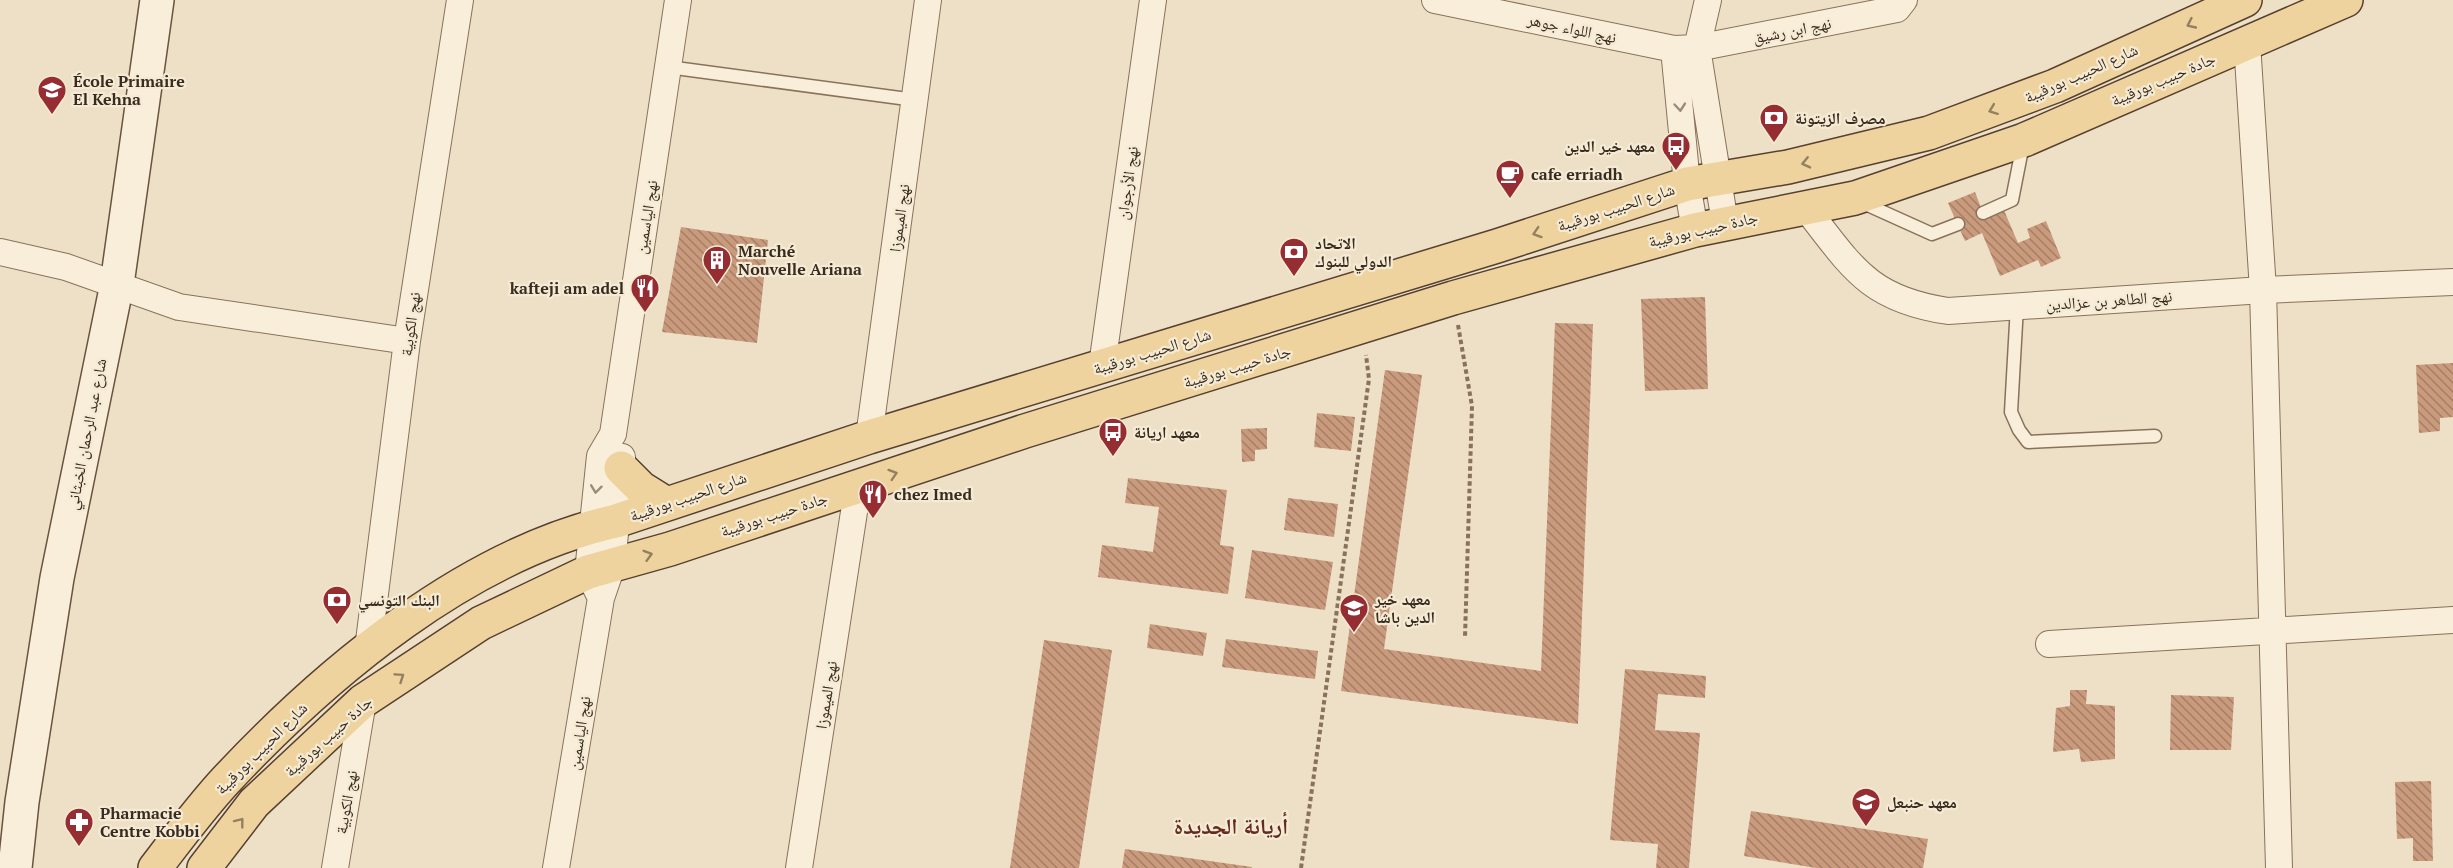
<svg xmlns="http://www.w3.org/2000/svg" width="2453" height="868" viewBox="0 0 2453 868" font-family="'PT Serif','Noto Naskh Arabic',serif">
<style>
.building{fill:url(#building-back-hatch)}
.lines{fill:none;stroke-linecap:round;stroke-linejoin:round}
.lane-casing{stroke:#88725c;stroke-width:15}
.street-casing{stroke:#88725c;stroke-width:28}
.secondary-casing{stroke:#6a533f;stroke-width:36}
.primary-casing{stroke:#564030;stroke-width:36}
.path{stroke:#88725c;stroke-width:4;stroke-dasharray:4.5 3;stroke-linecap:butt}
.lane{stroke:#f8eed9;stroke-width:12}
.street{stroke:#f8eed9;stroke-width:26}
.secondary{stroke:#f8eed9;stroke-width:33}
.primary{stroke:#efd39f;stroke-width:33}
.oneway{stroke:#947f5f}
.oneway2{stroke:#988c7c}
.labels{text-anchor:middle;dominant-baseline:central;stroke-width:4.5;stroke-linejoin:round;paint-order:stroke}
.street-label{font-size:16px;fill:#392b1f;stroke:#f5ebd5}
.poi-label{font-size:16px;font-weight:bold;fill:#392b1f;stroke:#f5ebd5;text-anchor:start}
.district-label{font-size:22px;font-weight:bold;fill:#642c20;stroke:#f5ebd5}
</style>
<defs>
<pattern id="building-back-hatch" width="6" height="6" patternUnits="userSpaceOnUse" patternTransform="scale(1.5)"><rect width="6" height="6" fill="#ca9a7d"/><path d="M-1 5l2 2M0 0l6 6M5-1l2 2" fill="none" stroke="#a57e66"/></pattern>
</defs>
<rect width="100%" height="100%" fill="#ede0c6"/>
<path class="building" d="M1975,192l8,21 20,-5 15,35 12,-5 -3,-9 19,-8 15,37 -20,9 -3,-7 -38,16 -18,-43 -17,8 -17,-38z
M681,227l87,13 -11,103 -95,-11z
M1705,297l3,92 -63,2 -4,-92z
M1555,323l38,1 -15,400 -237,-33 44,-321 37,5 -38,274 157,22z
M2453,363v54l-13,1v13l-21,2 -3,-68z
M1317,413l38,4 -4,34 -37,-4z
M1267,428v21l-12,1v11l-13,1 -1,-33z
M1128,478l99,12 -7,55 14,2 -6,47 -130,-17 4,-32 51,7 6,-45 -34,-4z
M1288,498l50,6 -4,33 -50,-7z
M1252,550l81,12 -8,48 -80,-12z
M1150,624l57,9 -4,23 -56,-8z
M1226,639l92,12 -3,28 -93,-12z
M1044,640l68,10 -33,218h-69z
M1625,669l81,7 -1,22 -47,-4 -3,36 45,3 -11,135h-33l2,-24 -48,-4z
M2070,690h17l-1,14 29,2v53l-34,3 -2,-13 -26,3 3,-44 14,-2z
M2171,695l63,2 -3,53h-61z
M2431,781l2,80h-20v-23l-16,1 -2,-57z
M1751,811l177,28 -5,29h-107l-72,-12z
M1125,849l127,18v1h-130z"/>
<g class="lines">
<g class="lane-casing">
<path id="lane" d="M668,67l247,33
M1861,202l71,32 26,-10
M1983,213l29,-13 11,-56
M2017,306l-6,106 8,18 9,12 127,-6"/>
</g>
<g class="street-casing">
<path id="street" d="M1435,0l239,49 23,-1 200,-39 7,-9
M1708,0l-11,48 28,175
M2247,43l16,247 16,578
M1674,49l13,135 8,46
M1805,207c47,60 63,92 143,104l315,-21 190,-8
M0,252l66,15 113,40 228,34
M1102,366l51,-366
M869,437l59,-437
M601,598l-13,-26 12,-116 13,-22 65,-434
M2049,644l404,-24
M368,649l39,-308 53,-341
M335,868l28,-167
M556,868l45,-270 11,-32 10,-109
M799,868l59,-382"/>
</g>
<g class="secondary-casing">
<path id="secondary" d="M15,868l7,-66 35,-224 60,-294 40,-284"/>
</g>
<g class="primary-casing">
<path id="primary" d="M621,468l20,20 24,15
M155,868c23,-30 46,-61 71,-88 102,-109 242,-226 390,-259l253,-84 628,-191 190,-62 101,-17 141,-34 126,-47 190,-86
M204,868l50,-65 109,-102 118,-78 107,-51 82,-23 355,-118 428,-133 242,-68 160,-32 169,-58 322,-140"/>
</g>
<path class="path" d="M1458,325l14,81 -7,231
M1301,868l68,-489 -3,-24"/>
<use href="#lane" class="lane"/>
<use href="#street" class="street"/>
<use href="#secondary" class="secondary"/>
<use href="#primary" class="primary"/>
</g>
<defs><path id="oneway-chevron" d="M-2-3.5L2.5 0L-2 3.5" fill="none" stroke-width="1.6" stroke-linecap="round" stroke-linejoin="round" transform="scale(1.5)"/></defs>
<g class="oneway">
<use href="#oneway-chevron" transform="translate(2191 24) rotate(155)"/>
<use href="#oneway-chevron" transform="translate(1993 110) rotate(159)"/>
<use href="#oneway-chevron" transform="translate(1806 163) rotate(167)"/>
<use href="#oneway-chevron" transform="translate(1537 233) rotate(162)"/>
<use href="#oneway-chevron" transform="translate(893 474) rotate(-18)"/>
<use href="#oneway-chevron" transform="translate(648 555) rotate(-16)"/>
<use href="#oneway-chevron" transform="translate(400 677) rotate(-34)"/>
<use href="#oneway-chevron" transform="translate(240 822) rotate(-52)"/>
</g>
<g class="oneway2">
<use href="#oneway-chevron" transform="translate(1680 107) rotate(85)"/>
<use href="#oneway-chevron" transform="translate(596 489) rotate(97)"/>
</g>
<defs>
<g id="school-pin" transform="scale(1.5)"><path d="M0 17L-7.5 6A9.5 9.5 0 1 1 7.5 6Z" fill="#962d32" stroke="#f5ebd5"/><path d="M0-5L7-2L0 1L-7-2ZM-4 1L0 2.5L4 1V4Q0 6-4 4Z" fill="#fff"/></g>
<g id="bank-pin" transform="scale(1.5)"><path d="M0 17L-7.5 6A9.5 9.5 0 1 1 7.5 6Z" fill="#962d32" stroke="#f5ebd5"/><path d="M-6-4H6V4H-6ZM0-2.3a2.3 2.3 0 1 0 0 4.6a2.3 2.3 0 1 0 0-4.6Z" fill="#fff"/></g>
<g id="bus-pin" transform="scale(1.5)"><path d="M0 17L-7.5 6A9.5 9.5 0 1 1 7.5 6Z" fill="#962d32" stroke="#f5ebd5"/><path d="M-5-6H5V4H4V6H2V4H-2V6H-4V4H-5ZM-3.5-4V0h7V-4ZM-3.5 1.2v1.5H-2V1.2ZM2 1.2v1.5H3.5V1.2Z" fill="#fff"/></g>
<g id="cafe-pin" transform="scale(1.5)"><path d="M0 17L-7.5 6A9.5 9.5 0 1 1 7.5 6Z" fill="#962d32" stroke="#f5ebd5"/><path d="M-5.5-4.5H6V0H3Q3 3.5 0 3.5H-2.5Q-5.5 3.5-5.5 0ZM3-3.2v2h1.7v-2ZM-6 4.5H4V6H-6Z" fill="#fff"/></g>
<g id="building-pin" transform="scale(1.5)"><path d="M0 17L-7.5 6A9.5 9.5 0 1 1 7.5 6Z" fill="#962d32" stroke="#f5ebd5"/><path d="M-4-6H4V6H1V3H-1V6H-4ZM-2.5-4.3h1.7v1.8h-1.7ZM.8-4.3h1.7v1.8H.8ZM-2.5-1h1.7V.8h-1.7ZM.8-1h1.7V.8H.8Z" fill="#fff"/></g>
<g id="restaurant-pin" transform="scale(1.5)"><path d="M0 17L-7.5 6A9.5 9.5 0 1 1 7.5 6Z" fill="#962d32" stroke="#f5ebd5"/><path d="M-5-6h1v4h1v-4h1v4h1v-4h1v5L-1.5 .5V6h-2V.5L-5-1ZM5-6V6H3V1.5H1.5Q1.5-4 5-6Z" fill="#fff"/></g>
<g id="university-pin" transform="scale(1.5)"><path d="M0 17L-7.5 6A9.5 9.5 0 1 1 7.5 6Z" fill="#962d32" stroke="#f5ebd5"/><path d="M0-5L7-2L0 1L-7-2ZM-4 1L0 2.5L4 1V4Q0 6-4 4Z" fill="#fff"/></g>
<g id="pharmacy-pin" transform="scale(1.5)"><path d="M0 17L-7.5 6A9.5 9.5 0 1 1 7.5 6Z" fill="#962d32" stroke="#f5ebd5"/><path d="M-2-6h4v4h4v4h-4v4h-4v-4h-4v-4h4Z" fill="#fff"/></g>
</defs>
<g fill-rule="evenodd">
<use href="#school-pin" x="52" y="90"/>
<use href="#bank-pin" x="1774" y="118"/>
<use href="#bus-pin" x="1676" y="146"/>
<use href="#cafe-pin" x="1510" y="174"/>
<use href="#bank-pin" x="1294" y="252"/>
<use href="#building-pin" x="717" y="260"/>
<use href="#restaurant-pin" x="645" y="288"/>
<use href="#bus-pin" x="1113" y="432"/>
<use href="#restaurant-pin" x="873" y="494"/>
<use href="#bank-pin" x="337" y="600"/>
<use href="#university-pin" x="1354" y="608"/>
<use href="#university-pin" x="1866" y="802"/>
<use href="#pharmacy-pin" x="79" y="822"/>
</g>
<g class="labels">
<g class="street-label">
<text transform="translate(1572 28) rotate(12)">نهج اللواء جوهر</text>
<text transform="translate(1792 30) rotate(-11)">نهج ابن رشيق</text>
<text transform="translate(2081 73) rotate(-24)">شارع الحبيب بورقيبة</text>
<text transform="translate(2163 79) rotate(-23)">جادة حبيب بورقيبة</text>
<text transform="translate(1127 183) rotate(-82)">نهج الأرجوان</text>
<text transform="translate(1616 207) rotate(-18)">شارع الحبيب بورقيبة</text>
<text transform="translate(646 217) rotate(-81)">نهج الياسمين</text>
<text transform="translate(899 218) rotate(-82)">نهج الميموزا</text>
<text transform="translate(1703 229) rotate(-13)">جادة حبيب بورقيبة</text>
<text transform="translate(2109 300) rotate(-4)">نهج الطاهر بن عزالدين</text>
<text transform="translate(410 324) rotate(-82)">نهج الكوبية</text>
<text transform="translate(1152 351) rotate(-17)">شارع الحبيب بورقيبة</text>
<text transform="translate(1237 366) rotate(-17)">جادة حبيب بورقيبة</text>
<text transform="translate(86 434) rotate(-79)">شارع عبد الرحمان الخبثاني</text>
<text transform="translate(688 496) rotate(-19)">شارع الحبيب بورقيبة</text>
<text transform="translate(774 514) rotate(-18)">جادة حبيب بورقيبة</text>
<text transform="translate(826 695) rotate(-81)">نهج الميموزا</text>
<text transform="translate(579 733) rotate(-81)">نهج الياسمين</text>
<text transform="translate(328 736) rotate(-42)">جادة حبيب بورقيبة</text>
<text transform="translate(261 748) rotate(-45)">شارع الحبيب بورقيبة</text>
<text transform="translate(346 802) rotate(-80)">نهج الكوبية</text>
</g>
<g class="poi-label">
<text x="73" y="81">École Primaire<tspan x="73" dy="18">El Kehna</tspan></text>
<text x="1795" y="118">مصرف الزيتونة</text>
<text x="1655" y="146" text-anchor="end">معهد خير الدين</text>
<text x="1531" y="174">cafe erriadh</text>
<text x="1315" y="243">الاتحاد<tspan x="1315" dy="18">الدولي للبنوك</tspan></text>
<text x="738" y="251">Marché<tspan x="738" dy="18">Nouvelle Ariana</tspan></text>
<text x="624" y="288" text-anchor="end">kafteji am adel</text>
<text x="1134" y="432">معهد اريانة</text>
<text x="894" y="494">chez Imed</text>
<text x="1375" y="599">معهد خير<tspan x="1375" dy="18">الدين باشا</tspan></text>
<text x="358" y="600">البنك التونسي</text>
<text x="1887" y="802">معهد حنبعل</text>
<text x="100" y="813">Pharmacie<tspan x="100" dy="18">Centre Kobbi</tspan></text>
</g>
<g class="district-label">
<text x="1231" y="825">أريانة الجديدة</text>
</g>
</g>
</svg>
